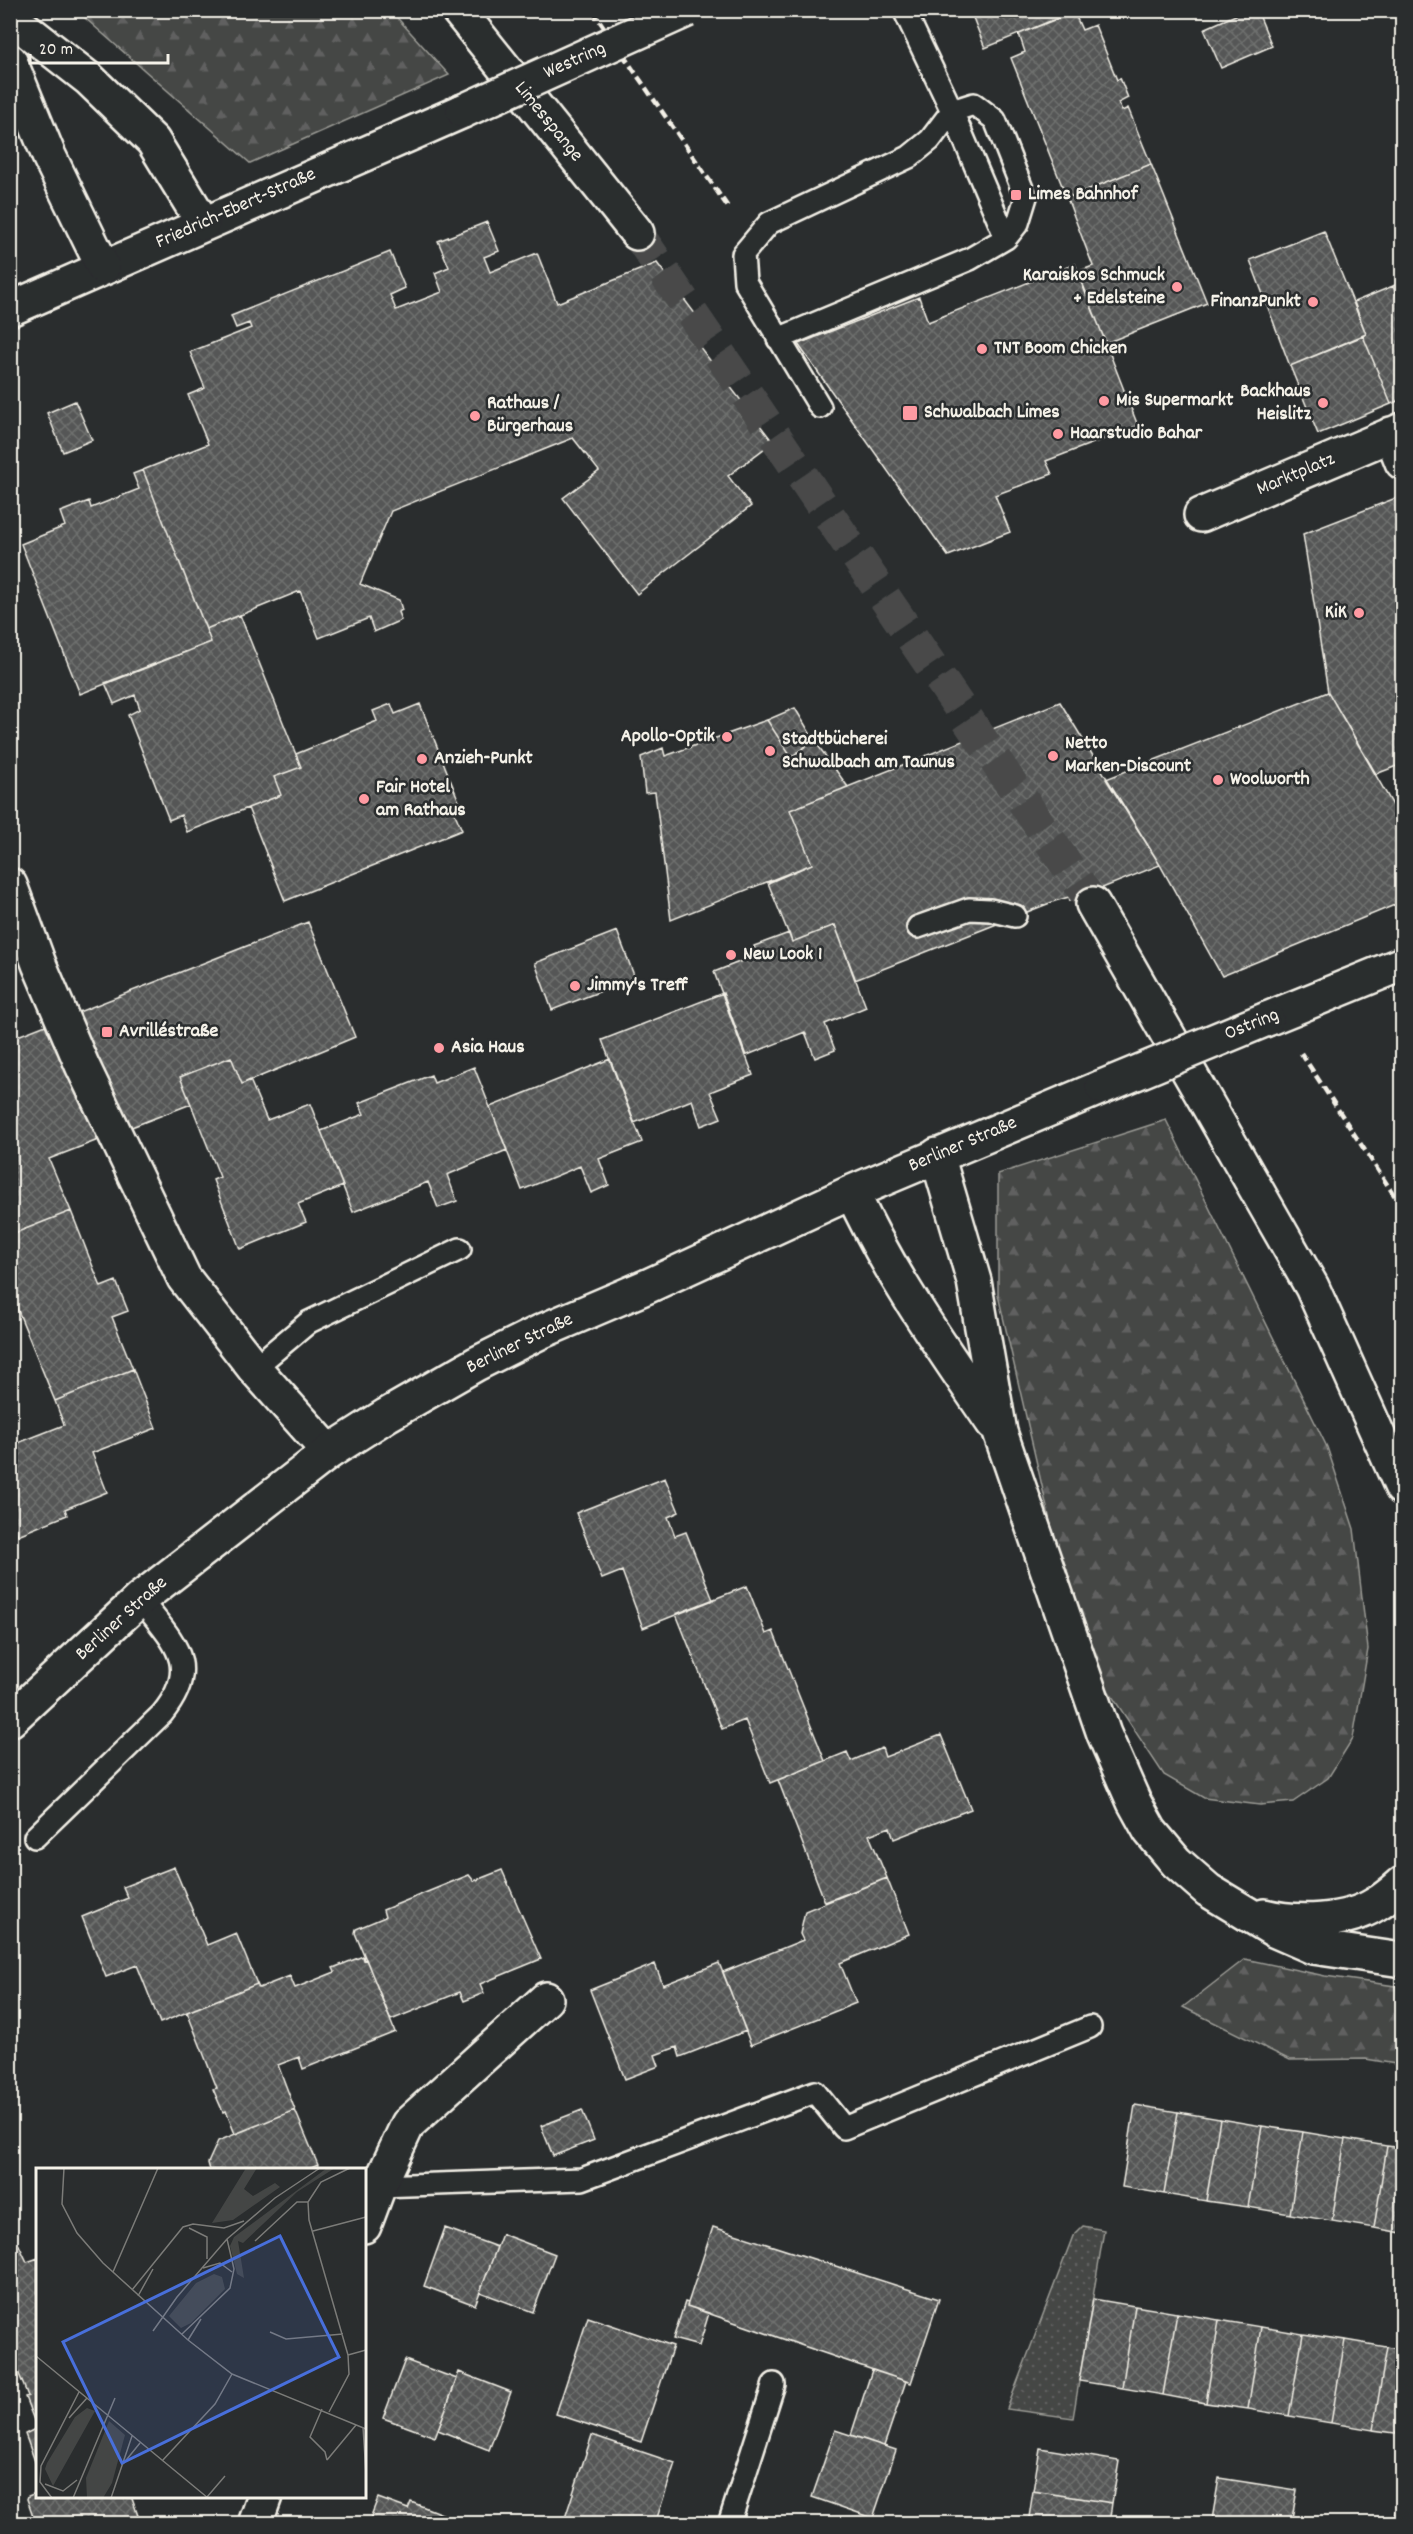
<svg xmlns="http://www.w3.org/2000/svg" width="1413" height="2534" viewBox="0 0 1413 2534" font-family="Dekko,sans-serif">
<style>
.forest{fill:url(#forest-firs);stroke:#9c9c96;stroke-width:1.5}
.park{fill:url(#park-dots);stroke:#9c9c96;stroke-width:1.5}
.building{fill:url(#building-cross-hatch);stroke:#f4f1e8;stroke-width:1.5}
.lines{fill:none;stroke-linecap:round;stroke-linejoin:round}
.secondary-tunnel{stroke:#484a4a;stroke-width:33;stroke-dasharray:33 16;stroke-linecap:butt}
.lane-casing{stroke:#f4f1e8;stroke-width:26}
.street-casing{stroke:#f4f1e8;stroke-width:38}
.secondary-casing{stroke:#f4f1e8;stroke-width:38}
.lane{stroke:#2a2d2e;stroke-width:21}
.street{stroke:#2a2d2e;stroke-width:33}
.secondary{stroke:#2a2d2e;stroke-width:33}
.rail{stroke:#f4f1e8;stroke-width:4.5;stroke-dasharray:9 4.5;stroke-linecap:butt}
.street-bridge-casing{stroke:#f4f1e8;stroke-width:38;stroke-linecap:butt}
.secondary-bridge-casing{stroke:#f4f1e8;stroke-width:38;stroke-linecap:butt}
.street-bridge{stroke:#2a2d2e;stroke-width:33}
.secondary-bridge{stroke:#2a2d2e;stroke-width:33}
.poi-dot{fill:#ff9aa2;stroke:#2a2d2e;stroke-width:2}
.labels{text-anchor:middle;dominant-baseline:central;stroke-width:5;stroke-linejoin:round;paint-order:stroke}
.street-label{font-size:20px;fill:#f4f1e8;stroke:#2a2d2e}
.poi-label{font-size:20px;font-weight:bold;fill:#f4f1e8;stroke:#2a2d2e;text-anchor:start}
.inset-road{fill:none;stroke:#7b7b78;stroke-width:1.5}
.view{fill:#486fdb;fill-opacity:0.15;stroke:#486fdb;stroke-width:3}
.inset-edge{fill:none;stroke:#f4f1e8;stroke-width:3}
</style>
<defs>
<pattern id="forest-firs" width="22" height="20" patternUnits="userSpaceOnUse" patternTransform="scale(1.5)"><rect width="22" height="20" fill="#444645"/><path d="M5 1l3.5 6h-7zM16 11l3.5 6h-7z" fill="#606160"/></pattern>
<pattern id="park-dots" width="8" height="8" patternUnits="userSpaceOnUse" patternTransform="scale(1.5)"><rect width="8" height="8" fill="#444645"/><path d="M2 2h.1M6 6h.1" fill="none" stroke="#606160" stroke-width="1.8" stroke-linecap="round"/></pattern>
<pattern id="building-cross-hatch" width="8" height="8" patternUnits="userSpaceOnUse" patternTransform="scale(1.5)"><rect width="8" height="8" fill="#555756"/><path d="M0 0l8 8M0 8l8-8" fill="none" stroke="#6e706e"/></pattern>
</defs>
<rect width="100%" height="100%" fill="#2a2d2e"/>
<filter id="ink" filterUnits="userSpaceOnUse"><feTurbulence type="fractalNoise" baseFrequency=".0167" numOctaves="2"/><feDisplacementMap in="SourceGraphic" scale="12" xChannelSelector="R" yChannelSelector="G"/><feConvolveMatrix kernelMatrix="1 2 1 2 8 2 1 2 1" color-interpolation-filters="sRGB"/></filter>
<g filter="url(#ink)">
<path class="forest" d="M77,11h314l58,64 -199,88z
M1166,1120l161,327 27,82 14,120 -15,89 -25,40 -35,24 -33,3 -56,-7 -40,-23 -66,-100 -47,-150 -53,-230v-121z
M1245,1959l80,17 77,11v78l-36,-6 -76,1 -107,-53z"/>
<path class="park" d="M1083,2226l21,4 -31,188 -66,-9 66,-173z"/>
<path class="building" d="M970,10h107l-92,38z
M1247,10h10l15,36 -51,22 -17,-39z
M1074,12l8,18 13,-5 22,55 3,-2 8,20 -10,5 4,8 6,-3 23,56 -84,34 -56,-140 14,-6 -6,-18z
M1151,164l56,139 -101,40 -29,-71 16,-6 -26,-68z
M487,222l12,29 -15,6 6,15 47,-19 20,50 100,-40 48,64 -13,10 81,105 -45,34 23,30 -114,88 -74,-96 36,-27 -26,-33 -182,73 -31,73 39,16 3,10 -4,2 3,8 -27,12 -5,-14 -50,20 -19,-47 -94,38 -63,-159 65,-26 -20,-49 17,-7 -15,-36 61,-24 -2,-5 -13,5 -5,-12 159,-64 15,36 -15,7 6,15 46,-18 -7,-19 14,-6 -11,-26z
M1324,231l42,103 -76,32 -40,-106z
M1075,264l63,162 -92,35 6,13 -57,21 15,37 -62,24 -150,-212 121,-47 9,25z
M1402,282v27l-9,-23z
M1393,286l9,23v90l-11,5 -28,-68 3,-2 -12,-32z
M1363,336l28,68 -73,30 -28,-68z
M75,401l17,39 -29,12 -16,-39z
M143,470l68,172 -131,52 -59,-150 44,-18 -5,-14 29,-11 2,7 48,-19 -6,-15z
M1401,496l1,5v263l-26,10 -48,-82 -25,-158z
M240,615l61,152 -27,10 7,18 -94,37 -6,-17 -12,5 -41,-105 12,-6 -5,-14 -21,9 -9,-21 106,-41 -5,-13z
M1328,692l74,129v81l-180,74 -62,-111 -54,-86z
M1060,702l100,163 -90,36 -1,-4 -14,4 -200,79 -20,-55 -43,17 -24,-59 44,-19 -22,-54z
M391,704l4,10 25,-10 40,100 -8,3 10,23 -177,71 -37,-93 33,-13 -7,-18 27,-10 -5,-13 81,-33 -4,-10z
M795,708l19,32 -23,17 -24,-37z
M767,720l24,37 23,-17 34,47 -58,23 22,54 -141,56 -16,-128 -10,1 -4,-36 22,-9 2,8z
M308,922l47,115 -113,47 -11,-27 -51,20 11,27 -142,55 22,52 -61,24v-196z
M835,925l31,82 -41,17 10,26 -20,8 -10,-26 -60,24 -31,-84 43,-17 -3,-9 35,-13 3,9z
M617,931l18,47 -83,32 -17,-47z
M723,993l30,82 -43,17 11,26 -20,8 -9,-26 -58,23 -32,-83z
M231,1057l11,27 8,-4 17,40 43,-16 33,82 -45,18 8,18 -66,27 -27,-69 7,-3 -40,-100z
M610,1059l32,83 -43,17 10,26 -18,8 -11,-27 -58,24 -32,-83z
M474,1067l33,83 -60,25 10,26 -19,7 -10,-26 -75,30 -32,-81 43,-17 -5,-11 72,-28 3,8z
M71,1211l30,76 15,-6 12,30 -16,6 21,52 -78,32 -45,-110v-56z
M133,1369l23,59 -64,25 15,39 -42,17 2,6 -49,20 -8,-19v-70l54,-21 -9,-24z
M665,1478l14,34 -11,5 7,19 11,-4 27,68 -70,28 -21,-57 -20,8 -26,-66z
M747,1586l19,48 7,-3 52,130 -55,22 -25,-63 -23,9 -46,-115z
M941,1735l30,74 -77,30 -4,-12 -21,8 18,43 -62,24 -47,-122 69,-28 4,9 31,-13 3,9z
M174,1867l33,78 29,-12 21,51 -97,39 -23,-58 -31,12 -24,-60 46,-19 -5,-11z
M502,1870l39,89 -61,25 4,9 -20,8 -4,-9 -69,28 -36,-87 1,-4 29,-12 -2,-7 86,-35 5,6z
M887,1878l22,56 -69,29 16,40 -105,42 -28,-73 80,-32 -3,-6 5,-23z
M363,1956l1,4 2,-1 29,73 -92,37 -4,-12 -21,8 17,45 -60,24 -9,-23 -3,1 -10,-23 4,-1 -30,-76 70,-28 2,4 31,-12 5,12 40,-16 -2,-4z
M719,1963l27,68 -66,26 -3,-10 -22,8 4,11 -34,13 -35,-89 65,-26 8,21z
M1135,2105l43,7 -14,82 -42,-7z
M295,2110l23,55 -11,5h-97l-2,-7 10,-22z
M582,2110l12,30 -41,16 -12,-30z
M1178,2112l42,7 -14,82 -42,-7z
M1220,2119l42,7 -14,81 -42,-6z
M1262,2126l41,6 -13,82 -42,-7z
M1303,2132l42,7 -13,82 -42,-7z
M1345,2139l42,7 -13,82 -42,-7z
M1387,2146l15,2v85l-28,-5z
M713,2227l226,72 -28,84 -224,-77z
M445,2228l52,19 -22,58 -51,-19z
M502,2234l53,20 -22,58 -53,-20z
M19,2245l8,17 11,-4 -1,170 -12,-31 3,-1 -18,-44v-104z
M1093,2299l42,7 -13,82 -43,-7z
M685,2302l3,1 -1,3 22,7 -10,33 -26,-7z
M1135,2306l42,7 -14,82 -41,-7z
M1177,2313l42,7 -13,83 -43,-8z
M588,2317l85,29 -32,96 -85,-28z
M1219,2320l42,7 -13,82 -42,-6z
M1261,2327l42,7 -14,82 -41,-7z
M1303,2334l42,6 -14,83 -42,-7z
M1345,2340l42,7 -14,83 -42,-7z
M1387,2347l15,3v84l-29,-4z
M405,2360l52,19 -22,58 -52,-19z
M872,2370l34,11 -22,65 -33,-11z
M459,2372l52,20 -22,58 -51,-20z
M37,2428l1,35 -2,1 -11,-30z
M835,2430l61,20 -23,68 -61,-21z
M592,2435l83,28 -20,61h-74l-16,-6z
M1040,2448l79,13 -7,42 -79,-12z
M1219,2478l78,12 -6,34h-58l-21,-4z
M1033,2491l79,12 -3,21h-81z
M38,2492v4h93l10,28h-105l-9,-25 1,-3z
M378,2498l30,11 3,-7 49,19 -1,3h-91z
M1396,2507l6,1v16h-9z
M1212,2520l21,4h-22z"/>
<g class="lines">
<path class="secondary-tunnel" d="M637,233l456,671"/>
<g class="lane-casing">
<path id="lane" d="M904,10l48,101 54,127
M778,339l192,-80 36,-21 12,-15 8,-26 -3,-6 -28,-71 -21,-16 -22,7 -22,29 -21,17 -140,66 -26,31 2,28 75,125
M918,927l51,-18 21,1 25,6
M254,1368l55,-46 151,-73
M35,1837l127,-123c41,-50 10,-73 -22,-115
M379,2186l203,-7 233,-87 29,36 246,-101
M729,2524l45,-140"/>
</g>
<g class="street-casing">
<path id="street" d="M10,309l453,-198
M1391,434l11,28
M1201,515l201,-85
M10,885l29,79 43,101 102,213 70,90 75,84
M364,2226l15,-40 29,-62 138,-125
M255,2524l10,-28"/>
</g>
<g class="secondary-casing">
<path id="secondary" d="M458,10l179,223
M10,17l79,62 64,62 50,82
M10,61l39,95 54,111
M1093,904l219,383 90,201
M1267,1019l135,-55
M937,1155l37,126 26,151 104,302 30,68 16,29 26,31 32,28 66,40 39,17 89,13
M852,1192c38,83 90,156 141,231
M10,1720l130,-121 189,-147 58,-37 89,-51 64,-32 108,-46 204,-94 250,-105
M1264,1916c33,8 82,7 112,-12 9,-5 18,-13 26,-20"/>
</g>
<use href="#lane" class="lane"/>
<use href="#street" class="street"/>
<use href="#secondary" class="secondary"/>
<path class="rail" d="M592,10l138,200
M1301,1053l101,154"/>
<g class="street-bridge-casing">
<path id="street-bridge" d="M463,111l224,-101"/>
</g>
<g class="secondary-bridge-casing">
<path id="secondary-bridge" d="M1102,1087l165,-68"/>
</g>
<use href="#street-bridge" class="street-bridge"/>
<use href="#secondary-bridge" class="secondary-bridge"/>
</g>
</g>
<g class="poi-dot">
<rect x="1010" y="189" width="12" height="12" rx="3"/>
<circle cx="1177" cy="287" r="6"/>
<circle cx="1313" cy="302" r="6"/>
<circle cx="982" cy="349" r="6"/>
<circle cx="1104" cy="401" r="6"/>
<circle cx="1323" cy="403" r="6"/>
<rect x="902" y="405" width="16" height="16" rx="3"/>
<circle cx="475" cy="416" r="6"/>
<circle cx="1058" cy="434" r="6"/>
<circle cx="1359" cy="613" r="6"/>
<circle cx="727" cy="737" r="6"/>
<circle cx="770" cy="751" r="6"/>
<circle cx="1053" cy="756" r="6"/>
<circle cx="422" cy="759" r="6"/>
<circle cx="1218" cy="780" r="6"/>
<circle cx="364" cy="799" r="6"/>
<circle cx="731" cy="955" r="6"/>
<circle cx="575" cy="986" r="6"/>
<rect x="101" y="1026" width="12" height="12" rx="3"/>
<circle cx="439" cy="1048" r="6"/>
</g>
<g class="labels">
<g class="street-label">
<text transform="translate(575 61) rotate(-24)">Westring</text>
<text transform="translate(548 122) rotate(51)">Limesspange</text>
<text transform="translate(236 209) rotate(-24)">Friedrich-Ebert-Straße</text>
<text transform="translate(1296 475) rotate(-23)">Marktplatz</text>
<text transform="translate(1252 1025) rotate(-22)">Ostring</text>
<text transform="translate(963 1145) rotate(-23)">Berliner Straße</text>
<text transform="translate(520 1344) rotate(-26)">Berliner Straße</text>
<text transform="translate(122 1619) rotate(-42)">Berliner Straße</text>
</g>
<g class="poi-label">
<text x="1028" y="195">Limes Bahnhof</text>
<text x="1165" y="276" text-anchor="end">Karaiskos Schmuck<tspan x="1165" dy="23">+ Edelsteine</tspan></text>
<text x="1301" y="302" text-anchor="end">FinanzPunkt</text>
<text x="994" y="349">TNT Boom Chicken</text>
<text x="1311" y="392" text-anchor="end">Backhaus<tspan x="1311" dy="23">Heislitz</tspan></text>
<text x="1116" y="401">Mis Supermarkt</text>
<text x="487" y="404">Rathaus /<tspan x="487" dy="23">Bürgerhaus</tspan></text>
<text x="924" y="413">Schwalbach Limes</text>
<text x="1070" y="434">Haarstudio Bahar</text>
<text x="1347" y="613" text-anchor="end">KiK</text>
<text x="715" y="737" text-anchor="end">Apollo-Optik</text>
<text x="782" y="740">Stadtbücherei<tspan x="782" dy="23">Schwalbach am Taunus</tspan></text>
<text x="1065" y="744">Netto<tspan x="1065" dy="23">Marken-Discount</tspan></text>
<text x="434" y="759">Anzieh-Punkt</text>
<text x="1230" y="780">Woolworth</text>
<text x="376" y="788">Fair Hotel<tspan x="376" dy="23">am Rathaus</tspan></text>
<text x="743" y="955">New Look 1</text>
<text x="587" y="986">Jimmy's Treff</text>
<text x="119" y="1032">Avrilléstraße</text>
<text x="451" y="1048">Asia Haus</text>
</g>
</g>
<g transform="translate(36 2168)">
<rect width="330" height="330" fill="#2a2d2e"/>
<path d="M210,0h11l-13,21 9,7 22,-13 5,4 -47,33 -21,3zM291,0h8l-38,24 -54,51 -5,-2 6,37 -7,-4 -7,-28 4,-9zM178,106l8,3 3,12 -34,34 -10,5 -12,-12 27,-33zM51,240l8,3 -42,75 -8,-17 2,-6 28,-46zM73,253l16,14 -13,48 -9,15h-16l-1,-20z" fill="#444645"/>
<path class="inset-road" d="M28,0l-2,36 15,29 26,30 85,77 44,34 134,55M153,60l18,9v22M277,63l53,-14M219,73l42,-39h11M167,100l17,-5 12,9M77,104l45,-104M96,122l51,-63 10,-3 31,4 20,-7M102,128l15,-27M117,163l24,-34 50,-58 48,-41 45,-30M234,164l16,7 57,-5M146,166l48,-46 4,-19 -7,-30M152,172l13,-21M312,187l18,-5M0,188l172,142M286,241l-12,28 15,15 2,8M293,244l20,-38 -1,-19 -39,-135 -1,-18 13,-20 29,-14M33,250l18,-20M327,259l3,47M291,292l29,-35M126,293l53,-57 17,-30M87,296l17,-21M9,316l18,7 14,-11M171,329l18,-21M16,330l-12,-16 1,-16 38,-74M37,330l42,-100M75,330l21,-62"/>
<path class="view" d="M244,68l59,121 -217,106 -59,-121z"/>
<rect width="330" height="330" class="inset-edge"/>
</g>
<rect width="1413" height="2534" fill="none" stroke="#2a2d2e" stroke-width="36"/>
<rect x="18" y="18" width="1377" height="2498" fill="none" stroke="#f4f1e8" stroke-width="2" filter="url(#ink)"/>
<path d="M30 54v9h138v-9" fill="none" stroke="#f4f1e8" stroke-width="3"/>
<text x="39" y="54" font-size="18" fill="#f4f1e8" stroke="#2a2d2e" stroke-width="4.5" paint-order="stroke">20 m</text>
</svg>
